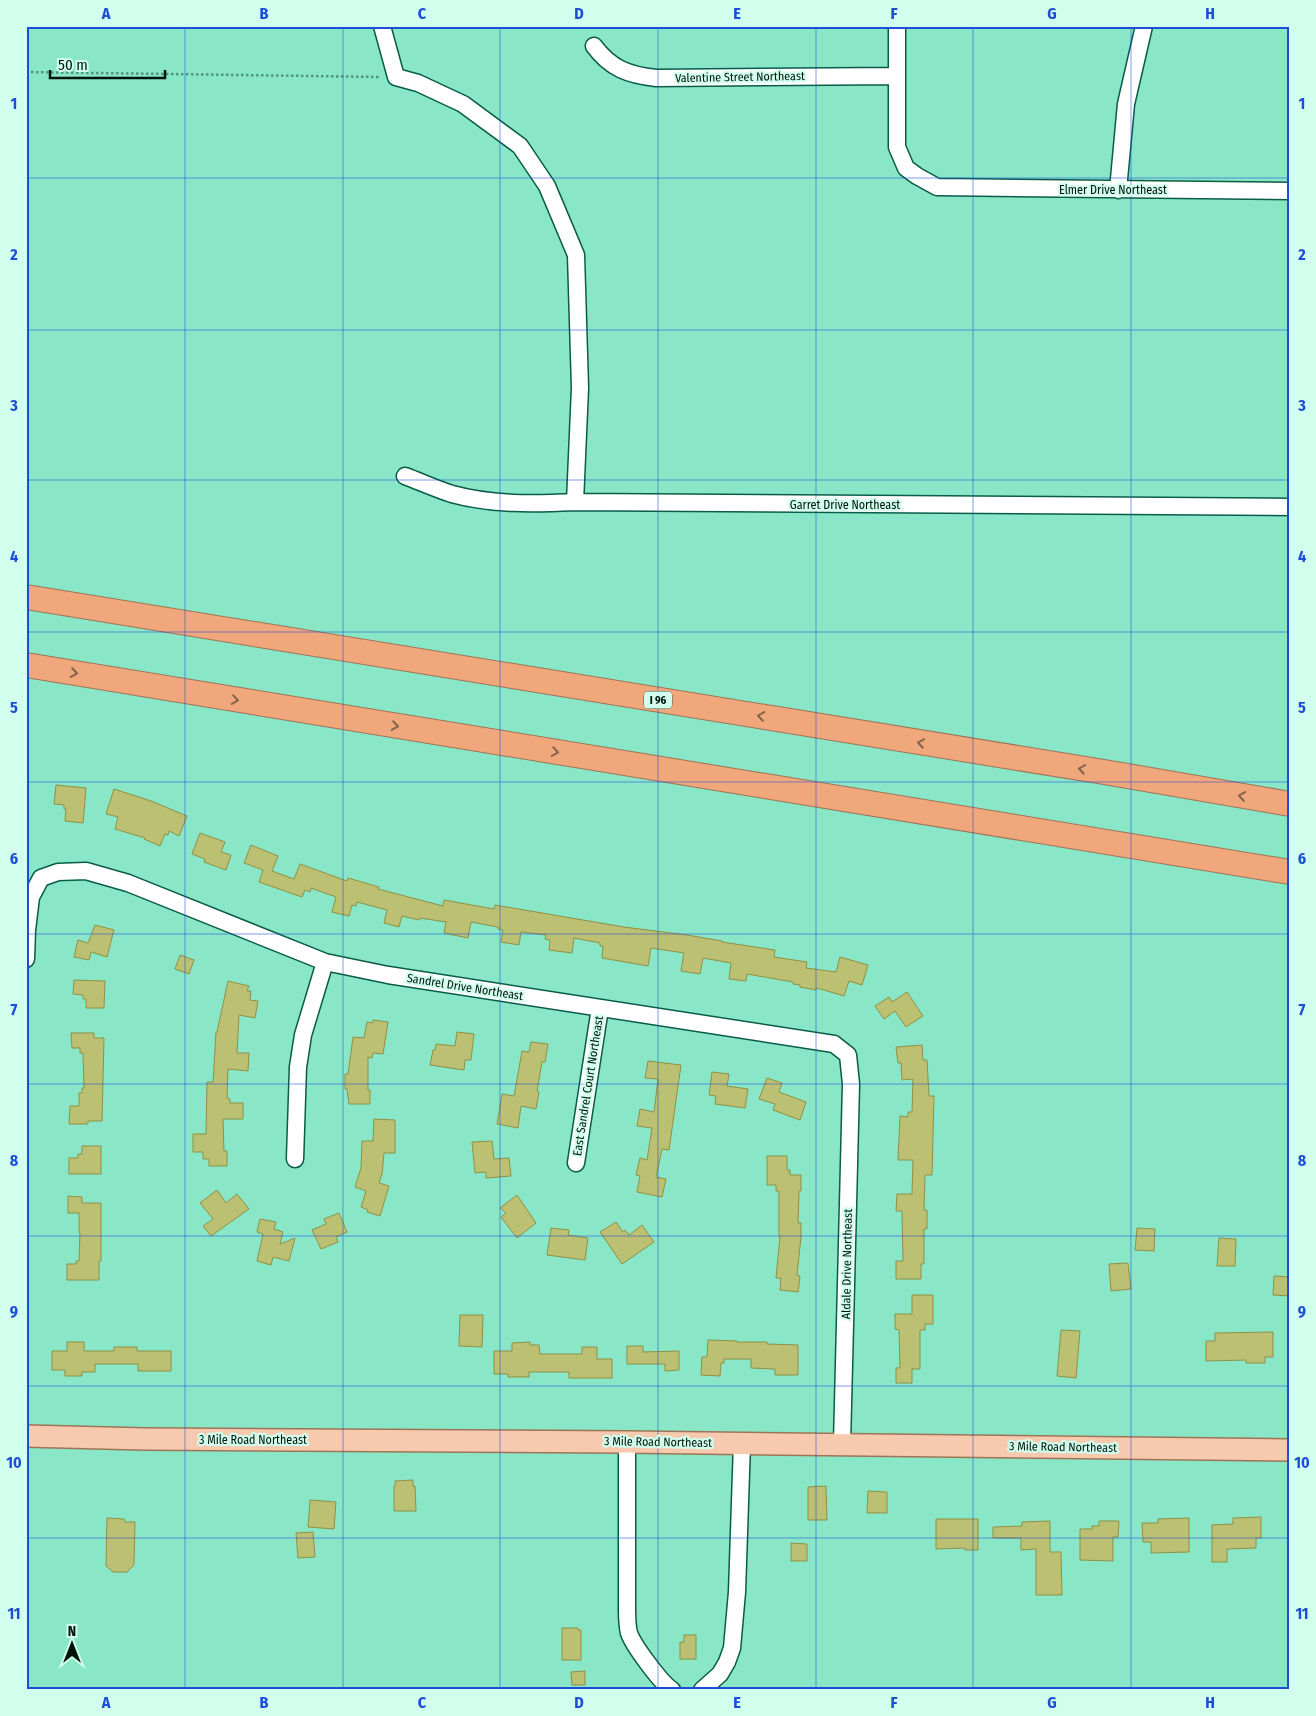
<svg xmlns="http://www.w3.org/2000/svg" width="1316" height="1716" viewBox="0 0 1316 1716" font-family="'Fira Sans Condensed',sans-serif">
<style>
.building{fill:#bcc072;stroke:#8f9145}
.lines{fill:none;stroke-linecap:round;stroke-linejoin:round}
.minor-casing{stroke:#095c48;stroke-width:19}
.major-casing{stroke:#9d7455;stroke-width:24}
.highway-casing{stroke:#9d7455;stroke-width:26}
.path{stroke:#53947e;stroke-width:2.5;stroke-dasharray:2.5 2.5;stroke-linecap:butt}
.minor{stroke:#fff;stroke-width:16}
.major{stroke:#f7cab0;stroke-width:21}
.highway{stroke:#f1a77c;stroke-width:24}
.oneway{stroke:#85654a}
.grid{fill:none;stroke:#1d4ed8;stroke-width:1;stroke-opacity:0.55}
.labels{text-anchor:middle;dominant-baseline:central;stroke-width:4.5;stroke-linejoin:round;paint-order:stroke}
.shield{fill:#d1feed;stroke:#3f5a50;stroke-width:1}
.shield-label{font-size:11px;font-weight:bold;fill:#00140c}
.street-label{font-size:12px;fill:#00140c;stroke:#d1feed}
.neatline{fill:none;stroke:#1d4ed8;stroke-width:2}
.grid-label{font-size:16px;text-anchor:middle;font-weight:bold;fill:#1d4ed8}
</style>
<rect width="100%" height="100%" fill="#89e7c8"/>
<path class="building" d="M56,785l30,3 -3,35 -18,-2 1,-12h-2v-4l-10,-1z
M114,789l37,12 36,15 -8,20 -10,-5 -1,4 -3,-1 -5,12 -16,-7 1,-1 -30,-9 3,-12 -12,-3z
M200,833l25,9 -4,10 10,3 -5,15 -22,-8 1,-3 -13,-5z
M251,845l27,11 -6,15 22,8 6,-15 47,17 1,-3 31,9 -1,2 65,17 1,-6 50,9 1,-4 129,22 63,8 35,6v1l53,8 -1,7 33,5 -1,6 30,4 4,-15 28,8 -6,20 -13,-4 -5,15 -27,-8 -1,2 -16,-3v-2l-7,-1v-2l-46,-8 -1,7 -17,-2 2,-16 -28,-5 -3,16 -19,-3 3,-18 -33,-5 -3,18 -46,-8 1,-12h-3v-3l-26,-5 -2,15 -23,-3 1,-10 -5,-1 1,-4 -25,-3 -2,13 -18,-3 2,-12 -5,-1v-2l-27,-5 -3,16 -24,-5 2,-11 -26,-4 -1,2 -17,-4 -3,11 -15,-4 3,-13 -30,-8 -1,4 -4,-1 -3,11 -17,-4 4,-15 -25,-9 -1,4 -5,-2 -3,7 -43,-15 4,-12 -19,-7z
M95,925l19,5 -7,27 -16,-5 -2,8 -15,-3 4,-17 10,3z
M180,955l14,5 -5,14 -14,-5z
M74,980l31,1 -1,27h-18v-9h-3v-4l-10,-1z
M228,981l21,5 -2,5h4l-1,9 8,1 -3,17 -16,-3 -2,38h12l-1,18 -20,-2 -1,29 3,1v4h13v16h-20l1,32h3v15h-18v-7h-6v-7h-10v-18h13l1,-52h6l3,-50h1z
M907,992l16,24 -17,11 -11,-16 -11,8 -9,-13 14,-9 3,5z
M373,1020l15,2 -5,32 -10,-1 -1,5 -4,-1v33h2v14h-21l-2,-15h-2v-15h3l5,-37 11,1 3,-16 6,1z
M457,1032l17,2 -3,26h-6l-1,10 -34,-5 3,-15h2l1,-6 19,2z
M71,1033h23v5h10l-2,83h-14v3h-19l1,-18h9v-13h3v-5h2l-1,-35h-3v-5h-8z
M531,1042l17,2 -3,18h-3l-5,29 2,1 -3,17 -15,-3 -3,22 -21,-4 5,-30 12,2 8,-45 7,1z
M922,1045l1,15h4l2,36h5l-2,79h-7l-1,35h3v19h-3v35h-3v15h-25v-18h7l-1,-50h-6l1,-17h15l1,-34h-15l2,-44 8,1v-5h4l1,-33 -11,1 -1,-17h-3l-2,-16z
M648,1061l33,4 -12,85 -7,-1 -6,28 10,2 -4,18 -25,-5 3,-16 -4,-1 4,-17 7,2 5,-32 -15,-2 3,-17 14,3 4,-33 -13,-1z
M712,1072l17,2 -2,12 21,3 -3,19 -30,-4 1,-8 -7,-1z
M767,1078l15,5 -3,9 27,10 -6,18 -27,-10 2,-6 -16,-5z
M374,1119l21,1v33h-11l-2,21 -3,9 10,3 -9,30 -13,-4 1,-2 -7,-3 5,-16 -11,-4 6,-19 1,-27h11z
M492,1141l2,18 15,-1 2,18 -25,2v-6l-11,1 -3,-31z
M82,1146h19v28h-32v-16h9v-4h4z
M767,1156h20v14h3v5h11v16h-2l-1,32h3v14l-4,38 3,1 -2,16 -18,-2 1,-12h-5l4,-41h-1v-46h-3v-6h-9z
M217,1190l9,13 11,-9 12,15 -38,27 -8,-10 10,-7 -13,-16z
M517,1195l19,28 -19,15 -16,-21 5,-4 -6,-5z
M68,1196l14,1v6h19v58h-2v19h-32v-16h9v-3h3l1,-28h-1v-20h-11z
M339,1213l8,19 -11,5 2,5 -17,7 -9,-19 14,-6 -2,-5z
M260,1219l16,3 -2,7 9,3 -3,12 15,-6 -6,23 -16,-4 -2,8 -14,-4 6,-27 -6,-2z
M616,1222l7,10 2,-2 4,5 13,-10 12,17 -32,22 -22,-32z
M551,1228l18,2 -1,5 20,3 -3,22 -38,-5z
M1137,1228l18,1 -1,22 -19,-1z
M1219,1238l17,1 -1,27h-18z
M1128,1263l3,26 -20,2 -2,-27z
M1274,1276l16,1v19l-17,-1z
M912,1295h21v29h-8v6h-5v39h-8v14h-16v-15h4l-1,-38 -4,-1v-15h17z
M460,1315h23l-1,32 -23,-1z
M1061,1330l19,1 -4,47 -19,-2z
M1273,1332v25h-8v6h-19v-3l-40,1v-20h9v-8z
M708,1340l29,1v1h30v2l31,1v30h-23v-6l-24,-1v-9h-27v4h-3l-1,13 -19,-1 1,-18h5z
M67,1342h17v9h30v-4h23v4h34v20h-33v-7h-43v8h-13v4h-17v-6h-13v-19h15z
M530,1342v3h9l1,9h42v-7h15v12h15v19h-43v-6h-40v5h-21v-3h-14v-23h18v-8z
M627,1346h16v6l36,-1v19l-14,1v-7h-38z
M413,1480v6h2l1,25h-22v-25h1v-5z
M826,1486l1,34h-19v-33z
M868,1491l19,1v21h-20z
M310,1500l26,2 -2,27 -26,-2z
M1261,1517v21h-5v10l-29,1v13h-15v-37l21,-1v-6z
M107,1518l17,1 1,3h10l-1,43 -7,7h-14l-7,-6z
M1189,1518v34l-38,1v-11h-8l-1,-19h16v-4z
M936,1519h42v31h-13v-2l-29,1z
M1050,1521v31h11l1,43h-26v-46l-15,1v-12h-28v-11l29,-1v-4z
M1099,1521h20l-1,16h-5v24l-33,-1v-31h12v-3h7z
M313,1532l2,25 -17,1 -2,-25z
M791,1543l16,1v17h-16z
M562,1628h16v2h3v30h-19z
M684,1635h12v24h-16v-17h4z
M585,1671v14h-13l-1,-13z"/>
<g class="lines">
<g class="minor-casing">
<path id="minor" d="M382,26l14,51 22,6 45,21 57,42 27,40 29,69 4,133 -5,114
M897,26v121l9,21 11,8 20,11 353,4
M594,46c17,23 35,29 62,32l241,-2
M1118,190l8,-86 18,-78
M405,476c16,6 31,13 47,18 40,11 82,10 123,8l715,5
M26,959l1,-29 4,-33 10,-19 17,-6 28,-1 42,12 197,79 63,13 446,69 14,11 3,29 -9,360
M295,1159l3,-92 5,-32 22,-73
M576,1163l24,-155
M627,1442v166c0,8 0,17 2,25 4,12 32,50 43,57
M702,1690l18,-16 7,-12 5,-14 5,-56 5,-149"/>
</g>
<g class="major-casing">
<path id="major" d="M26,1436l119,3 482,3 663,8"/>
</g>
<g class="highway-casing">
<path id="highway" d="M26,597l1078,175 186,32
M26,665l1264,207"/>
</g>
<path class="path" d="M26,72l354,5"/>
<use href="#minor" class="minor"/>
<use href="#major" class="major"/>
<use href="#highway" class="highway"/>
</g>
<defs><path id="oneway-chevron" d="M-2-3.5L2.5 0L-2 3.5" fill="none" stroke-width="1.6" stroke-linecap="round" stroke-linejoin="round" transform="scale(1.25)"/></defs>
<g class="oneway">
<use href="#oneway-chevron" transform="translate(74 673) rotate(9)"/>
<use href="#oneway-chevron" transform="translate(235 700) rotate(9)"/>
<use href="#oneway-chevron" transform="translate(761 716) rotate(-171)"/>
<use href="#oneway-chevron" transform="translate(395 726) rotate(9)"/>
<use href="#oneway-chevron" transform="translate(921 743) rotate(-171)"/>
<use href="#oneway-chevron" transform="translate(555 752) rotate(9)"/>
<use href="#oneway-chevron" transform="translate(1082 769) rotate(-171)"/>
<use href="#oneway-chevron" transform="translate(1242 796) rotate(-170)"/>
</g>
<path class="grid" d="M185,26v1664M343,26v1664M500,26v1664M658,26v1664M816,26v1664M973,26v1664M1131,26v1664M26,178h1264M26,330h1264M26,480h1264M26,632h1264M26,782h1264M26,934h1264M26,1084h1264M26,1236h1264M26,1386h1264M26,1538h1264"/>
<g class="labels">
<rect class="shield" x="644" y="691.5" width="28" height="17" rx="4"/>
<g class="shield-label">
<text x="658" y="700">I 96</text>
</g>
<g class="street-label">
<text transform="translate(740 77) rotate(-1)">Valentine Street Northeast</text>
<text x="1113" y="190">Elmer Drive Northeast</text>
<text x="845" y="505">Garret Drive Northeast</text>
<text transform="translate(465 987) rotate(9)">Sandrel Drive Northeast</text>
<text transform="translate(588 1086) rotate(-81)">East Sandrel Court Northeast</text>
<text transform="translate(847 1264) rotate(-89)">Aldale Drive Northeast</text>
<text x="253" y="1440">3 Mile Road Northeast</text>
<text transform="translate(658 1442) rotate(1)">3 Mile Road Northeast</text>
<text transform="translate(1063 1447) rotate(1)">3 Mile Road Northeast</text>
</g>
</g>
<rect width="1316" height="1716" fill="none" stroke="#d1feed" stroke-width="55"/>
<g transform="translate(72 1644)" stroke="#d1feed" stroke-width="4" paint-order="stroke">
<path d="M0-4L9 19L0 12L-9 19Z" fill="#00140c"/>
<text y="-8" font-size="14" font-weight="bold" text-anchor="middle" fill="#00140c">N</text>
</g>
<path d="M50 70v8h115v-8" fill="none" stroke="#00140c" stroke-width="2.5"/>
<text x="58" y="70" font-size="15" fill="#00140c" stroke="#d1feed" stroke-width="4" paint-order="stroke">50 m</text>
<rect x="28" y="28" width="1260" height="1660" class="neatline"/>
<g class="grid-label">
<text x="106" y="19">A</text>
<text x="264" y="19">B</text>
<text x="422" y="19">C</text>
<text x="579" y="19">D</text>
<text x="737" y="19">E</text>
<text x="894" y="19">F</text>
<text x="1052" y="19">G</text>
<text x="1210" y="19">H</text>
<text x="14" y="109">1</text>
<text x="1302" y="109">1</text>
<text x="14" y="260">2</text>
<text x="1302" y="260">2</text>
<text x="14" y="411">3</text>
<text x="1302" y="411">3</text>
<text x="14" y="562">4</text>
<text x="1302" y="562">4</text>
<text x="14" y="713">5</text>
<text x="1302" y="713">5</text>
<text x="14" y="864">6</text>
<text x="1302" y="864">6</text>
<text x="14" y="1015">7</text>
<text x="1302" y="1015">7</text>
<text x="14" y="1166">8</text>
<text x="1302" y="1166">8</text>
<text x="14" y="1317">9</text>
<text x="1302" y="1317">9</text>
<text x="14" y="1468">10</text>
<text x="1302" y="1468">10</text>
<text x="14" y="1619">11</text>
<text x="1302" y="1619">11</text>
<text x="106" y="1708">A</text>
<text x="264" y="1708">B</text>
<text x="422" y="1708">C</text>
<text x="579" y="1708">D</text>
<text x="737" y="1708">E</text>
<text x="894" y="1708">F</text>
<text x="1052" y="1708">G</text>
<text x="1210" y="1708">H</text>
</g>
</svg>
